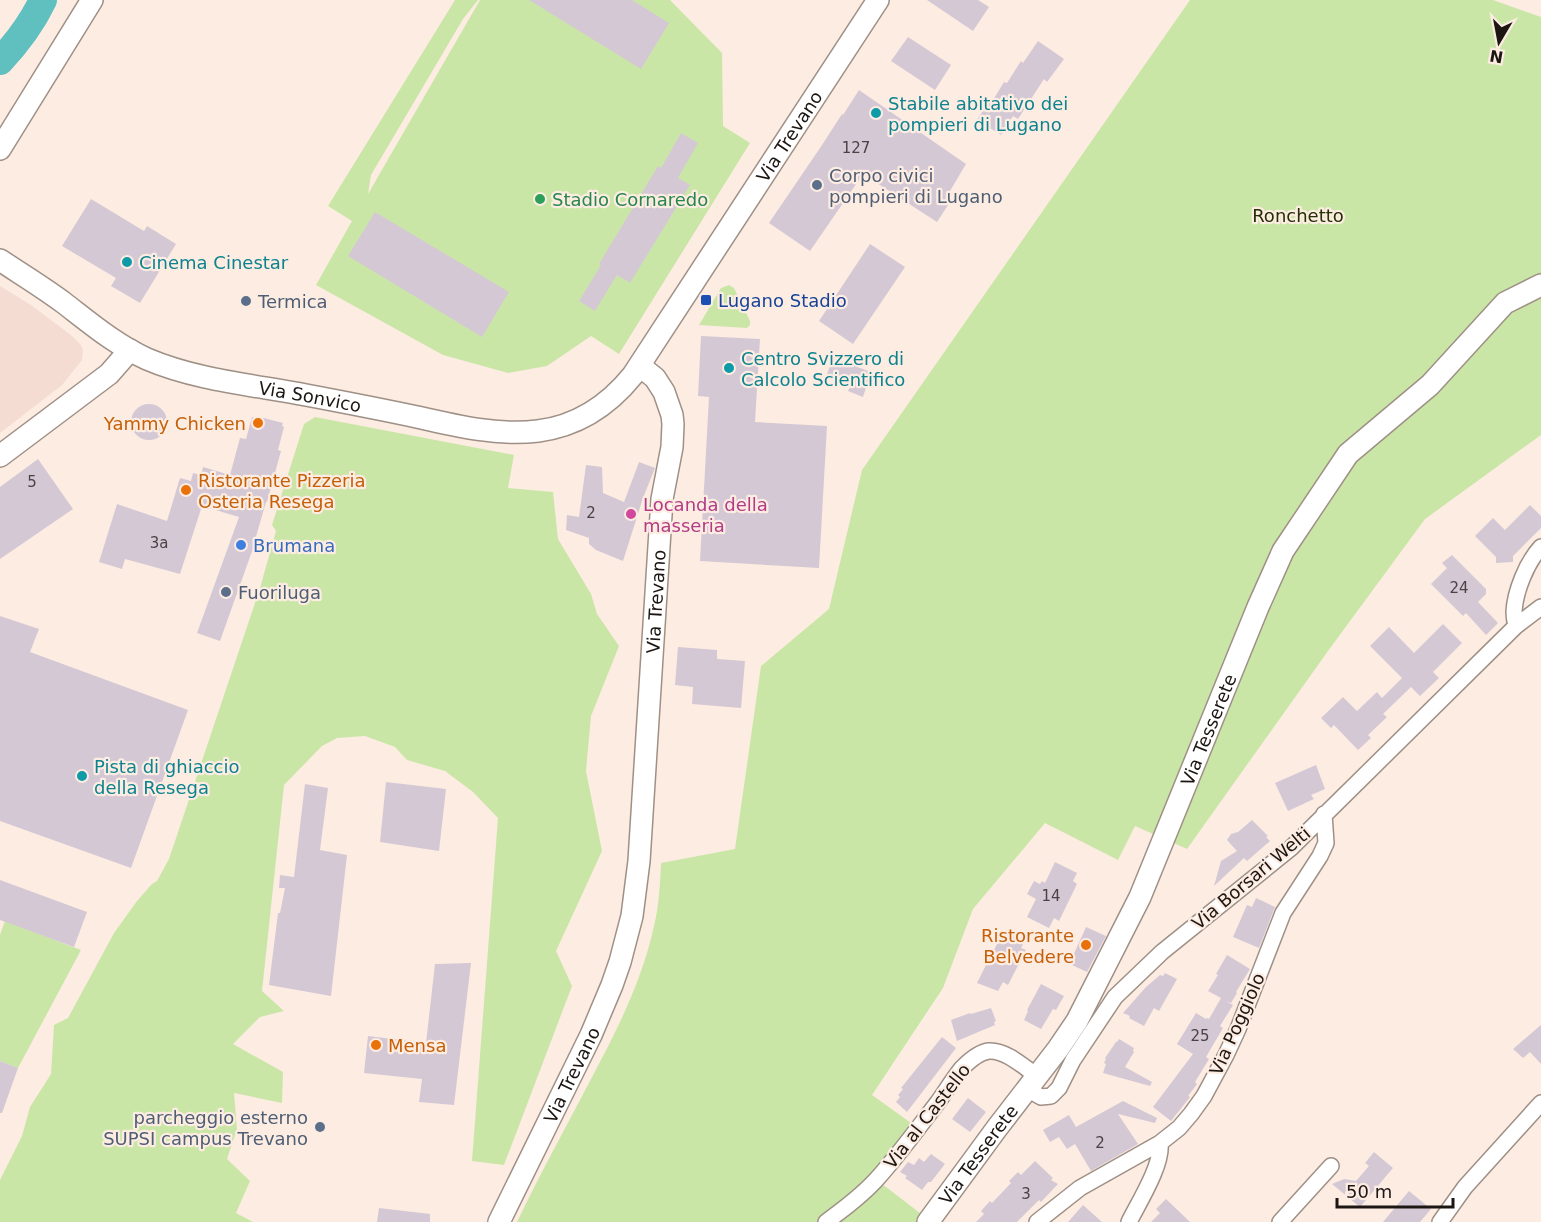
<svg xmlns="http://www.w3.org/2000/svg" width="1541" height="1222" viewBox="0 0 1541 1222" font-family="'DejaVu Sans',sans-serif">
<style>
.industrial{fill:#f4dcd2}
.green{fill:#cae6a7}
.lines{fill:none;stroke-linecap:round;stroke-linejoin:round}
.river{stroke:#60bfbf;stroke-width:28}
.building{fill:#d5c8d5}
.street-casing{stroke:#9f9086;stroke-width:18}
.secondary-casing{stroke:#9f9086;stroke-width:24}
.street{stroke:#fff;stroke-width:15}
.secondary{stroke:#fff;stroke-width:21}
.culture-dot{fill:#0f9aa8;stroke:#fdece2;stroke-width:2}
.service-dot{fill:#5c6f8a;stroke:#fdece2;stroke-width:2}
.leisure-dot{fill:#2e9e5b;stroke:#fdece2;stroke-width:2}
.transit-dot{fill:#1a4fb4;stroke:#fdece2;stroke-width:2}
.food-dot{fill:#e8710a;stroke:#fdece2;stroke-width:2}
.hotel-dot{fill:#d1479c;stroke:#fdece2;stroke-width:2}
.shop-dot{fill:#3f7fe0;stroke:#fdece2;stroke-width:2}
.labels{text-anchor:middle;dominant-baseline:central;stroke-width:4.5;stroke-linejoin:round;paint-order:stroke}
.number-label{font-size:15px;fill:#4a4244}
.culture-label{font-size:18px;fill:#0d838f;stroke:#fdece2;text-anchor:start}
.street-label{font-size:18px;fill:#1c1613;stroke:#fdece2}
.service-label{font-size:18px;fill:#4e5e75;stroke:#fdece2;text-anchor:start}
.leisure-label{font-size:18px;fill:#27864d;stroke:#fdece2;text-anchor:start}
.park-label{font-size:18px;fill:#213102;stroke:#fdece2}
.transit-label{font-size:18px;fill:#164399;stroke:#fdece2;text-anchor:start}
.food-label{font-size:18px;fill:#c56008;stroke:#fdece2;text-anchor:end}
.hotel-label{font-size:18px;fill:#b23c85;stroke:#fdece2;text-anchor:start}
.shop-label{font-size:18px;fill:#366cbe;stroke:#fdece2;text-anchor:start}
</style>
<rect width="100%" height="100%" fill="#fdece2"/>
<path class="industrial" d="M0,286l31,19 41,31 8,8 3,5 -1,11 -20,25 -62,48z"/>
<path class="green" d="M455,0h23l-15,19 -92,156 -3,19 112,-194h190l52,53 1,73 27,17 -131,211 -28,-18 -44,30 -39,7 -65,-18 -127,-70 36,-64 -24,-15z
M1190,0h303l48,17v418l-116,84 -97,132 -141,198 -52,-23 -17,34 -73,-37 -72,86 -30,79 -71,107 46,33 -41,52 52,40 -1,2h-411c23,-48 49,-95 74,-143 26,-49 51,-98 63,-153 5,-20 6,-42 7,-63l74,-14 26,-183 68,-57 33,-139z
M729,285l5,3 16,33v4l-3,3 -48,-3 22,-37z
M315,417l199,38 -6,33 45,4 5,47 33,55 6,20 22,32 -28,70 -5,55 16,80 -46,100 16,35 -68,179 -32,-4 26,-343 -25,-26 -28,-21 -38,-11 -12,-13 -30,-11 -28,2 -15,8 -38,39 -22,206 22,20 -24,6 -27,27 50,28 -1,31 -48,-10 3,36 -10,30 23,22 -14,32 17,9h-253v-42l22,-44 8,-29 21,-33 3,-49 14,-7 46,-85 23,-32 15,-17 5,-3 12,-22 91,-271 16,-57 -4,-6 32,-101z
M5,921l76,29 -63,118 -18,-7v-126z"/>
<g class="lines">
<path class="river" d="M0,61c18,-19 32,-38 43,-61"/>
</g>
<path class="building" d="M529,0h103l37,23 -28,46z
M927,0h51l11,7 -16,24z
M908,37l43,28 -16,25 -44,-29z
M1038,41l26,18 -17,23 -3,-3 -26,40 -5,-3 -12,19 -24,-15 13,-21 3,1 11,-18 3,1 14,-22 2,2z
M859,90l107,74 -19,32 5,3 -15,23 -74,-48 -53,77 -41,-28 53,-78 20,-31 1,1z
M681,133l17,10 -20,35 12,7 -60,98 -13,-8 -22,36 -16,-10 22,-36 -2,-1 59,-98 3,2z
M91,199l53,32 3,-5 29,18 -36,59 -29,-17 5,-8 -54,-32z
M375,212l134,80 -27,45 -134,-81z
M870,244l35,23 -52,77 -34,-23z
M701,336l59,3 -5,83 72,4 -8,142 -119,-7 9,-164 -11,-1z
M833,358l38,14 -8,25 -15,-6 4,-8 -25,-9z
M131 422a18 18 0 1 1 36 0a18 18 0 1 1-36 0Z
M256,416l27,7 -1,3 2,1 -6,23 3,1 -14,51h-1l-11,38h1l-36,101 -23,-8 42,-116 -37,-11 -22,68 -55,-15 -3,10 -23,-7 18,-58 50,17 13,-43 11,3 2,-8 8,2 2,-8 27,8 10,-37 6,1 6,-22 3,1z
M38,459l35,50 -73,50v-72z
M639,462l16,6 -12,30 -20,63 -27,-11 -7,-6v-6l-23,-8 1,-15 12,2 7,-52 16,2 1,26 21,9z
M1530,505l11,11v12l-28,28v6l-17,1v-6l-21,-21 18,-18 12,12z
M1452,555l34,34v5l-8,8 20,21 -12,12 -20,-22 -3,3 -32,-32 16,-16 -5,-5z
M0,616l39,13 -9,23 158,58 -57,158 -131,-47z
M1443,624l19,19 -29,29 6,6 -19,18 -9,-9 -28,27 4,3 -19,18 3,3 -13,12 -24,-25 -3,3 -10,-10 22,-21 14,14 20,-19 5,6 20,-20 -32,-32 19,-19 25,26z
M678,647l39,3v9l28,2 -4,47 -49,-4 1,-17 -18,-2z
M1316,765l9,24 -14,6 3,4 -26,12 -13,-28z
M386,782l60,7 -7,62 -59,-9z
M305,784l23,4 -8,62 27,5 -16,141 -62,-11 9,-72h2l5,-25h-6l1,-13 14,2z
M1252,820l16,16 -2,1 4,4 -23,20 -3,-3 -30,28 7,-25 16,-10 -10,-11 4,-6 7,-2z
M1055,862l22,11 -4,8 4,3 -18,37 -5,-3 -5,10 -22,-11 9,-18 -9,-5 7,-13 6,3 2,-3 3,2z
M0,880l87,32 -13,35 -74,-27z
M1256,898l19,9 -16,41 -26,-11 14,-32 5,2z
M1086,927l20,9 -19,36 -15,-7 3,-5 -3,-2z
M1004,930l21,10 -4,8 5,2 -18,35 -5,-3 -5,9 -21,-8 10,-20 -2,-1 6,-13 3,1z
M1227,955l23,14 -14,23 1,1 -6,10 -5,-2 7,4 -13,21 3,2 -17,29 3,2 -14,23 2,2 -9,12 2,1 -19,24 -18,-14 40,-53 -16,-10 19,-31 10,6 1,-1 2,1 12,-21 -13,-7 10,-16 -2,-1z
M471,963l-17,142 -35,-3 3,-23 -58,-6 4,-37 58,7 9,-79z
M1165,973l12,6 -18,32 -5,-3 -10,18 -15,-8 1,-2 -7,-3 23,-26 14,-12 3,1z
M1041,984l23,12 -8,14 -3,-1 -12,20 -17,-9 4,-9 -1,-1z
M991,1008l5,13 -2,1 1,3 -38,16 -6,-21 19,-7 1,1z
M1541,1025v39l-11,-12 -7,6 -10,-9z
M942,1037l14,11 -49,64 -11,-10 4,-5 -2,-2 5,-6 -2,-1z
M1119,1039l15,9 -1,3 1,1 -9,15 27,15 -2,4 -47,-13 3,-9 -2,-1 2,-4 -1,-1 11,-16h1z
M0,1061l18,7 -16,45h-2z
M968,1098l18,14 -16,20 -18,-13z
M1123,1101l34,17 -2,5 -37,-9 20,30 -47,27 -16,-27 -8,5 -8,-12 -9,5 -7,-12 26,-15 7,12z
M1374,1152l19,16 -33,39 -28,-23 12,-5 12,2 13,-15 -4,-3z
M931,1154l14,10 -14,18h-3l-6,8 -17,-12 2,-2 -7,-4 8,-10 6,3 5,-7 5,4z
M1035,1161l18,17 -2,2 7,4 -17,18 -2,-2 -22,22h-41l8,-8 -3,-3 9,-10 2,2 19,-20 -2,-2 9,-9 3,3z
M1409,1191l22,18 -11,13h-37z
M1166,1199l24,23h-39l9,-9 -4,-4z
M1083,1205l19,17h-34z
M379,1208l51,6v8h-53z"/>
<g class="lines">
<g class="street-casing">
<path id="street" d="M1516,626c-1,-4 -2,-9 -2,-14 1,-21 13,-50 27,-65
M1027,1089l14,8 10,-1 8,-8 14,-28 42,-63 47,-45 129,-104 225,-222 25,-19
M826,1222c18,-13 34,-25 49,-41 23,-25 43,-53 63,-79 8,-11 15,-23 24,-34 7,-7 17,-16 27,-17 17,-1 35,16 48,25
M1037,1222l43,-34 80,-45
M1129,1222c10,-20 34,-58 31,-79l19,-15 12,-14 13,-18 22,-41 12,-26 45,-116 37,-57 6,-13 -2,-29
M1280,1222l51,-56
M1440,1222l25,-35 76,-84"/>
</g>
<g class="secondary-casing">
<g id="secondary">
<path d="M0,149l92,-149"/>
<path id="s1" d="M0,260c21,14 44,28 64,43 26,20 52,42 83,56 49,21 106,26 159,36 37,7 74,14 111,22 39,9 81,19 121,14 40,-5 70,-25 95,-56l245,-375"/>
<path d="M0,456l109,-82 21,-24"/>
<path id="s2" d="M499,1222l92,-187 21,-50 8,-23 12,-46 7,-55 23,-362 10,-52 1,-23 -1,-9 -8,-23 -9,-14 -15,-12"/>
<path id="s3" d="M928,1222l69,-94 61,-79 19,-28 63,-124 118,-290 25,-56 65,-97 82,-69 75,-82 36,-18"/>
</g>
</g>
<use href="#street" class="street"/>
<use href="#secondary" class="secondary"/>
</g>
<g class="culture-dot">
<circle cx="876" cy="113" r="6"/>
<circle cx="127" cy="262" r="6"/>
<circle cx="729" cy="368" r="6"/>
<circle cx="82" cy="776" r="6"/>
</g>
<g class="service-dot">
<circle cx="817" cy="185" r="6"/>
<circle cx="246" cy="301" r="6"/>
<circle cx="226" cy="592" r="6"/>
<circle cx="320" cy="1127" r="6"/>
</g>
<circle class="leisure-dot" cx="540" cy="199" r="6"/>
<rect class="transit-dot" x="700" y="294" width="12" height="12" rx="3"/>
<g class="food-dot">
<circle cx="258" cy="423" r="6"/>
<circle cx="186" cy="490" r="6"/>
<circle cx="1086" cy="945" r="6"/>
<circle cx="376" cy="1045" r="6"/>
</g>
<circle class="hotel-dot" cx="631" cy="514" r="6"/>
<circle class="shop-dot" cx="241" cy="545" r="6"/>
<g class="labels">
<g class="number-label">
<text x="856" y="148">127</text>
<text x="32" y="482">5</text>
<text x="591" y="513">2</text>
<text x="159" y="543">3a</text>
<text x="1459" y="588">24</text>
<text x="1051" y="896">14</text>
<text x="1200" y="1036">25</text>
<text x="1100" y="1143">2</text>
<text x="1026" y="1194">3</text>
</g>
<g class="culture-label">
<text x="888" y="103">Stabile abitativo dei<tspan x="888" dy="21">pompieri di Lugano</tspan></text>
<text x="139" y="262">Cinema Cinestar</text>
<text x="741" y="358">Centro Svizzero di<tspan x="741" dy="21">Calcolo Scientifico</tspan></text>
<text x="94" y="766">Pista di ghiaccio<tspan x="94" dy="21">della Resega</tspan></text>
</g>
<g class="street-label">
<text stroke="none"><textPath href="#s1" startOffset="975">Via Trevano</textPath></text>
<text stroke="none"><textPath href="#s1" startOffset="345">Via Sonvico</textPath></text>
<text stroke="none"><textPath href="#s2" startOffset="650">Via Trevano</textPath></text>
<text stroke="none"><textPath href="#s3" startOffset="570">Via Tesserete</textPath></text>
<text transform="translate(1251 878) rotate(-40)">Via Borsari Welti</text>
<text transform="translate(1237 1024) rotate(-66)">Via Poggiolo</text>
<text stroke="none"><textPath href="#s2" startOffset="164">Via Trevano</textPath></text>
<text transform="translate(927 1116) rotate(-52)">Via al Castello</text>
<text stroke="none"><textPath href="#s3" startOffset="84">Via Tesserete</textPath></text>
</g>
<g class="service-label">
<text x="829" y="175">Corpo civici<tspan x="829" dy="21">pompieri di Lugano</tspan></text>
<text x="258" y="301">Termica</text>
<text x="238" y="592">Fuoriluga</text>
<text x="308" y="1117" text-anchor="end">parcheggio esterno<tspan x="308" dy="21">SUPSI campus Trevano</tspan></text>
</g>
<g class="leisure-label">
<text x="552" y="199">Stadio Cornaredo</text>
</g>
<g class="park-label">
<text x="1298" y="215">Ronchetto</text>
</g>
<g class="transit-label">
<text x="718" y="300">Lugano Stadio</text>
</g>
<g class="food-label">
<text x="246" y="423">Yammy Chicken</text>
<text x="198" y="480" text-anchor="start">Ristorante Pizzeria<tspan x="198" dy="21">Osteria Resega</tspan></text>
<text x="1074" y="935">Ristorante<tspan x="1074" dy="21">Belvedere</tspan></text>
<text x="388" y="1045" text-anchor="start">Mensa</text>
</g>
<g class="hotel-label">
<text x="643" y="504">Locanda della<tspan x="643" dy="21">masseria</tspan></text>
</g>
<g class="shop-label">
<text x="253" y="545">Brumana</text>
</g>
</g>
<g transform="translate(1499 42) rotate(190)" stroke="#fdece2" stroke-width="4.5" paint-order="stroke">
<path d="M0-4.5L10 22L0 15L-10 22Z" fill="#1c1613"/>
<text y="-9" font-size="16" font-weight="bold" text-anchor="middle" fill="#1c1613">N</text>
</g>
<path d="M1337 1198v9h116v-9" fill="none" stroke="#1c1613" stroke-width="3"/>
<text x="1346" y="1198" font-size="18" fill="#1c1613" stroke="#fdece2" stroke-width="4.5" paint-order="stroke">50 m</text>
</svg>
